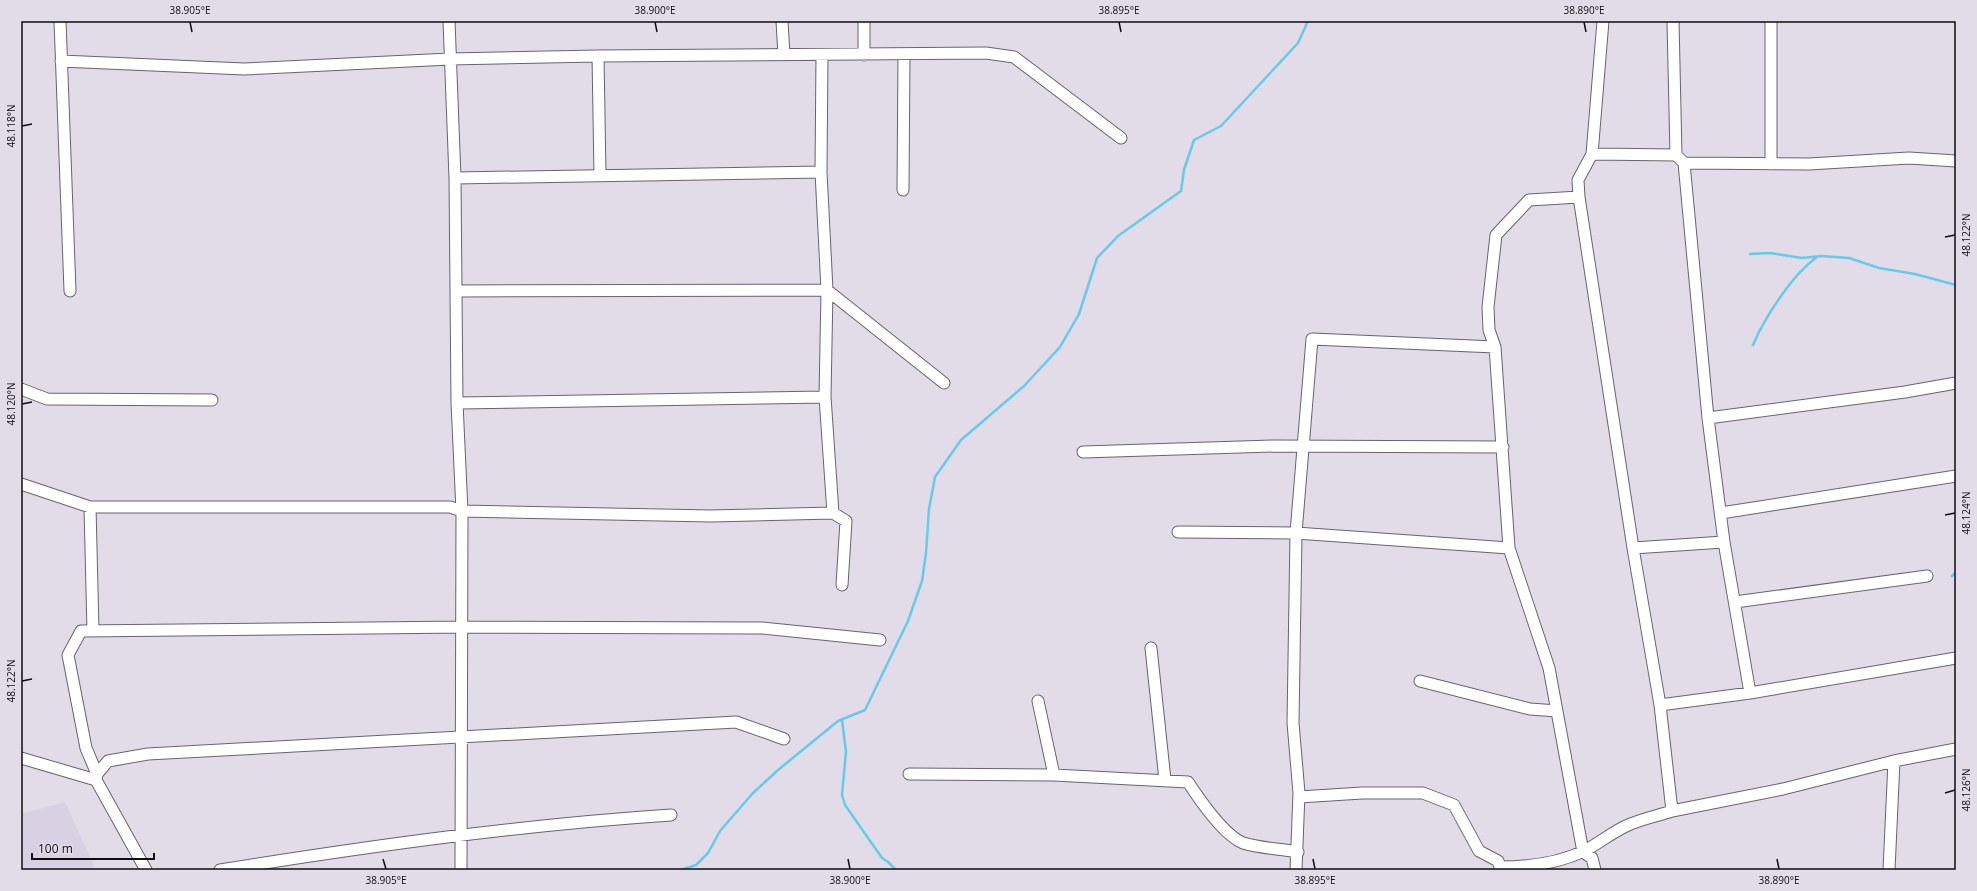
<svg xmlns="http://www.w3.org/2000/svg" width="1977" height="891" viewBox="0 0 1977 891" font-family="'Open Sans',sans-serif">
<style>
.built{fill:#d9d0e4}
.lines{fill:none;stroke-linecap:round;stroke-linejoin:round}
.stream{stroke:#68cae9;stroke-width:2.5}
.minor-casing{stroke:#68636e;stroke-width:13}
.minor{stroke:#fff;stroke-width:11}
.ticks{fill:none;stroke:#0e0c10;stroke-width:1.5}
.neatline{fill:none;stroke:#0e0c10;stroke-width:1.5}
.ticks-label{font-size:10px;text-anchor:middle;fill:#0e0c10}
</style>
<rect width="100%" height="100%" fill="#e2dce9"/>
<path class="built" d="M65,802l31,68h-75v-56z"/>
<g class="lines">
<path class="stream" d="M1750,254l20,-1 32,5 19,-2 28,2 30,10 36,6 41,11
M1753,345c12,-28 39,-70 64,-88
M1952,576l4,-4
M842,720l4,32 -4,43 3,10 37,53 6,4 8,8
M680,870l16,-5 12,-12 12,-22 33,-38 25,-23 60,-49 27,-11 43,-89 14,-40 4,-28 3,-44 6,-32 26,-37 63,-54 36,-39 19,-33 18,-56 21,-22 63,-45 3,-21 10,-30 27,-14 77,-83 10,-22"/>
<g class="minor-casing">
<path id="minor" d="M60,21l10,270
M449,21l6,157 2,225 5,108 -1,359
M782,21l2,34
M864,21v34
M1673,21l3,134
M822,55l-1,117 6,118 -2,107 8,116
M598,56l2,119
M61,61l183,8 206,-10 148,-3 388,-3 28,4 107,81
M1592,154l84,1 8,8 125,1 100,-6 47,3
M1684,163l24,255 16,124 26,151
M1771,164v-143
M455,178l366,-6
M903,190l1,-136
M1579,197l-1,-17 14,-26 11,-133
M457,291l370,-1 117,93
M21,389l26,10 165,1
M457,403l368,-6
M1708,418l197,-26 51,-9
M1083,452l191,-6 229,1
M21,484l69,23h360l12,4 249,5 122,-3 13,8 -4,64
M90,507l3,124
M1721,513l235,-37
M1178,532l118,1 213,15
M1633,548l91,-6
M1735,602l192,-26
M1151,648l14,132
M1420,681l110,28 27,2
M1038,701l16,74
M1660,705l90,-12 206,-35
M21,758l75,22
M97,774l-11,-26 -18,-93 13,-24 381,-4 300,1 118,12
M909,774l145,1 134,7c11,17 36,53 55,61 16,5 38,6 55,9
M1299,797l63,-4h61l31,12 25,46 19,10 3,9
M1672,811l111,-22 111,-28 62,-12
M1500,867c27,0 59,-4 84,-16 14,-7 27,-18 42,-25 15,-7 31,-10 46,-15l-12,-106 -27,-157 -54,-351 -50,3 -33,35 -8,72 1,23 6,17 14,201 40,120 34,184 9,6 3,12
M146,870l-50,-90 1,-6 11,-13 40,-7 588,-32 48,17
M220,870c150,-24 300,-45 451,-55
M1296,870l3,-77 -6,-70 3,-190 16,-194 183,8
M1889,870l5,-109"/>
</g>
<use href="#minor" class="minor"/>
</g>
<path class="ticks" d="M190,22l2,10M655,22l2,10M1119,22l2,10M1584,22l2,10M22,126l10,-2M1945,237l10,-2M22,404l10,-2M1945,515l10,-2M22,681l10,-2M1945,793l10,-3M383,859l3,10M848,859l2,10M1313,859l2,10M1777,859l2,10"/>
<rect width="1977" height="891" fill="none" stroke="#e2dce9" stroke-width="44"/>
<path d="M32 853v6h122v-6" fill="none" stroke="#0e0c10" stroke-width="2"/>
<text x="38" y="853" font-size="12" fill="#0e0c10" stroke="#e2dce9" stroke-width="3" paint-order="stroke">100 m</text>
<rect x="22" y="22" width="1933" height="847" class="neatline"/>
<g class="ticks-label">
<text x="190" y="14">38.905°E</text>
<text x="655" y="14">38.900°E</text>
<text x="1119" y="14">38.895°E</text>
<text x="1584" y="14">38.890°E</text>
<text transform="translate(11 126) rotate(-90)" y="4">48.118°N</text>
<text transform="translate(1966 235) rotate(-90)" y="4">48.122°N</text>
<text transform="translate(11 404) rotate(-90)" y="4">48.120°N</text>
<text transform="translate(1966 513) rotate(-90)" y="4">48.124°N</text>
<text transform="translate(11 681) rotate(-90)" y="4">48.122°N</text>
<text transform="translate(1966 790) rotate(-90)" y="4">48.126°N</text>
<text x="386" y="884">38.905°E</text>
<text x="850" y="884">38.900°E</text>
<text x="1315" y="884">38.895°E</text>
<text x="1779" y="884">38.890°E</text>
</g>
</svg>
